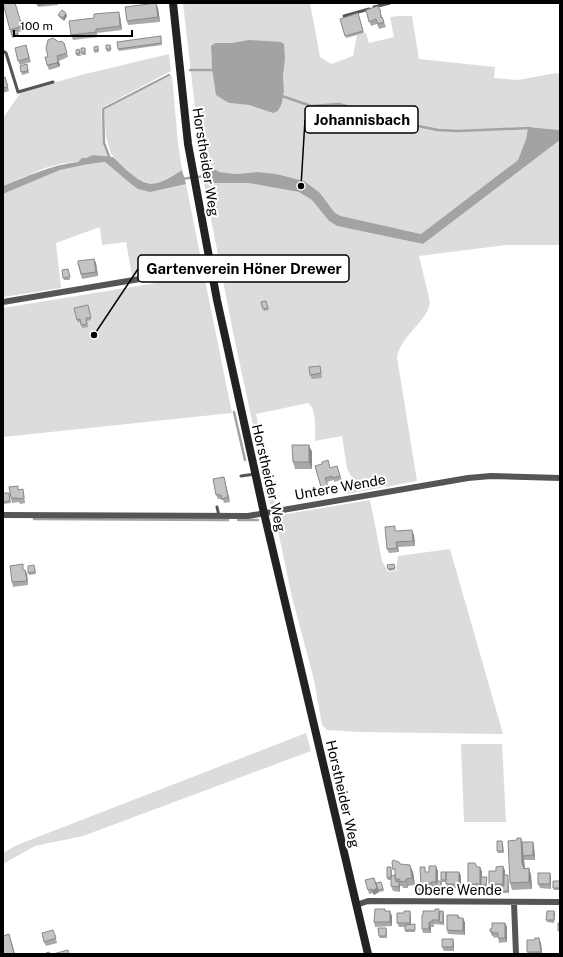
<svg xmlns="http://www.w3.org/2000/svg" width="563" height="957" viewBox="0 0 563 957" font-family="'Public Sans',sans-serif">
<style>
.green{fill:#dcdcdc;fill-rule:evenodd}
.water{fill:#a3a3a3}
.lines{fill:none;stroke-linecap:round;stroke-linejoin:round}
.stream{stroke:#a3a3a3;stroke-width:2.5}
.lane{stroke:#555;stroke-width:3}
.street{stroke:#555;stroke-width:6}
.secondary{stroke:#222;stroke-width:8}
.wall{fill:#a9a9a9}
.shaded-wall{fill:#898989}
.building{fill:#c4c4c4;stroke:#898989}
.labels{text-anchor:middle;dominant-baseline:central;stroke-width:4;stroke-linejoin:round;paint-order:stroke}
.street-label{font-size:14px;fill:#000;stroke:#fff}
.leader{fill:none;stroke:#000;stroke-width:1.5}
.callout-dot{fill:#000;stroke:#fff;stroke-width:1.5}
.callout{fill:#fff;stroke:#000;stroke-width:1.5}
.callout-label{font-size:15px;text-anchor:middle;font-weight:bold;fill:#000}
</style>
<rect width="100%" height="100%" fill="#fff"/>
<path class="green" d="M183,3h127l10,54 11,7 22,-8 4,-21 9,-2 3,10 25,-6 -4,-20 9,-1h13l7,43 76,8 -1,11 24,2 38,-7 4,1v56l-32,-3 -2,12 -8,21 -97,74 -80,-18 -6,-3 -15,-20 -44,-19 -18,-2 -22,2 -18,-2 -17,-12zM215,43h17l53,16 -2,17 1,15 -2,12 -9,10 -24,-8 -20,-2 -14,-15 -3,-19 -1,-23z
M169,54l2,17 -70,37 2,37 5,12 -15,-2 -14,7 -15,1 -19,5 -42,18v-68l18,-26 64,-18z
M172,75l6,68 4,27 -22,12 -6,2 -12,-3 -9,-5 -22,-22 -5,-17 -2,-27z
M560,140v105h-54l-87,11 11,46c-2,19 -28,32 -33,55l20,124 -70,13 6,-14 -6,-12 -5,-32 -27,5c0,-10 2,-33 -7,-38l-52,11 20,92 -6,-2 -36,-167 -30,-154h44l52,9 12,8 17,21 8,5 86,18z
M105,162l26,22 31,5 24,-5 15,75 -4,6 -65,11 -6,-34 -24,3 -2,-18 -44,16 5,45 -58,9v-103l57,-24 29,-6z
M199,276l6,4 27,133 -229,24v-129z
M370,500l12,61 6,11 8,-1 2,-15 52,-7 53,185 -143,-2 -33,-2 -5,-5 -8,-45 -23,-87 -16,-77z
M306,733l5,18 -228,85 -48,10 -32,18v-11l14,-8z
M461,744h41l4,78h-42z"/>
<path class="water" d="M249,40l32,2 3,2 1,15 -2,17 1,15 -2,12 -4,8 -5,2 -24,-8 -20,-2 -13,-8 -4,-26 -1,-23 4,-3h17z
M528,127l32,3v10l-137,104 -86,-18 -8,-5 -17,-21 -13,-8 -51,-9h-44l-3,-23 18,12 17,2 22,-2 18,2 28,7 16,12 15,20 6,3 80,18 97,-74 8,-21z
M93,155l20,2c12,10 29,33 47,25 8,-3 15,-8 22,-12l4,14 -36,8 -12,-3 -7,-5 -26,-22 -16,2 -29,6 -57,24v-8c25,-10 48,-21 75,-24l4,-4h4z"/>
<g class="lines">
<path class="stream" d="M190,70h24
M282,96l29,10 28,-2 79,22 20,4 20,1 72,-3
M110,159l-6,-16 -1,-34 66,-34
M181,179l25,-3
M234,412l11,48
M34,519l194,1
M238,520h20"/>
<path class="lane" d="M374,7l16,-4
M344,16l25,-7
M3,51l3,2 12,39 35,-10
M241,476l14,-2
M217,507l2,9"/>
<path class="street" d="M3,302l208,-35
M3,515l245,1 220,-38 23,-2 69,2
M514,903l2,51
M356,905l12,-4 192,1"/>
<path class="secondary" d="M173,3l15,141 29,156 47,213 104,441"/>
</g>
<path class="wall" d="M3,3h12l8,28 -5,1 1,4 -7,2z
M37,3h21v2l-20,2z
M158,8l2,14 -32,3 -1,-4z
M379,9l2,4 1,4 4,10 -7,2 -2,-5 -6,2 -5,-16z
M358,13l6,20 -18,5 -6,-19z
M58,15l9,1 -3,5 -5,-4z
M120,16l2,14 -25,3 1,4 -25,3 -2,-5z
M161,36l1,9 -43,6 -1,-2z
M59,42l5,1 4,14 -9,4 1,4 -1,2 -10,3 -2,-5 1,-8z
M26,45l5,17 -11,3 -2,-4z
M98,46l1,6 -4,1 -1,-2z
M111,47v4l-4,1 -1,-3z
M85,48l1,7h-4l-1,-2z
M79,49l2,7h-4l-1,-2z
M27,64l2,9 -7,2 -2,-9z
M5,77l4,14 -6,2v-15z
M94,259l2,4 2,13 -16,3 -4,-14z
M68,269l2,11h-6l-1,-2z
M266,301l3,9 -5,1 -3,-9z
M89,308l2,12 -4,1 1,6 -6,1 -1,-6h-4v-2z
M320,366l1,4 1,8 -10,1 -2,-4z
M309,445l3,7v17h-17l-2,-7z
M315,466l16,2 6,-2 5,14 -8,2v-2l-7,2 2,8 -6,2z
M225,481l5,21 -6,1 -1,-3h-2v-1h-3l-2,-4z
M19,489l5,4 1,10 -5,1 -1,-2 -7,1 -1,-5z
M3,493h6l2,10 -8,1z
M397,531l17,4 1,11 -17,1 1,5 -10,1 -2,-4z
M395,566v4l-6,1 -1,-2z
M35,567l1,7 -7,1 -1,-2z
M24,570h1l2,4 1,11 -15,2 -1,-5z
M521,838l1,4h11l1,4 1,14h-11l1,9 4,-1 2,7 1,14 -20,1 -2,-7 7,-43z
M502,841l1,3 1,9h-6l-1,-2z
M399,862l1,2 13,8 2,13 -7,1v2h-5l-1,-2h-2v6l-7,-1 -2,-5v-6h-3l-1,-2 5,-9v7l3,-1z
M503,866l2,5v4h3v3l1,15h-8l-1,-4h-9l-2,-5 7,-13z
M477,867h3l2,5v5h5v10h-5v1h-12l-2,-4z
M438,871v10h3l1,2v8h-5v-5h-4v2h-3v1h-8v3h-3l-1,-3 9,-17z
M459,872l2,4v12h-14l-1,-6h-4l-1,-2z
M550,873l1,5v11l-11,-1 -2,-4z
M560,881v9h-6l-1,-2z
M376,883l6,1 2,7 -5,1 -5,3v-2l-5,1 -1,-4z
M385,911l7,5v10l-17,1 -1,-5z
M440,911l4,3v11l-10,-1v3h-3v6h-8l-1,-4 1,-14z
M555,913l-1,10 -7,-1 -1,-2z
M458,915l2,3h3l2,5v12l-17,-1 -1,-4z
M411,916v8l4,2v6h-10v-5h-6l-2,-4z
M505,923l2,4v15l-8,1 -1,-6 -4,1 -1,-2h-1l-2,-5 2,-3z
M386,928l1,2v8h-7l-1,-2z
M55,934l2,9 -11,3 -2,-4z
M454,943v8h-10l-2,-4z
M541,943l1,11h-14l-1,-2z"/>
<path class="shaded-wall" d="M156,3l2,5 2,14 -2,-5z
M119,12l1,4 2,14 -2,-4z
M66,13l1,3 -3,5 -1,-3z
M57,56l3,9 -1,2 -2,-4z
M94,259l2,4 2,13 -2,-4z
M309,445l3,7v17l-3,-7z
M224,477l1,4 5,21 -2,-5z
M412,530l2,5 1,11 -2,-5z
M396,542l2,5 1,5 -2,-4z
M25,570l2,4 1,11 -1,-4z
M521,838l2,7v11l1,4 1,10 -3,-7z
M533,842l1,4 1,14 -2,-5z
M410,865l3,7 2,13 -3,-7z
M436,866l2,5v15l-2,-4z
M503,866l2,5v18l-2,-5z
M480,867l2,5v13h-1l1,3 -2,-4z
M529,868l2,7 1,14 -3,-7z
M459,872l2,4v12l-2,-4z
M550,873l1,5v11l-1,-5z
M508,875v3l1,15 -1,-2z
M374,878l5,14 -5,3 -2,-4z
M406,879l2,7v2l-2,-7z
M399,881l1,5v6l-1,-5z
M390,911l2,5v10l-2,-4z
M410,911l1,5v11l-1,-4z
M443,911l1,3v11l-1,-3z
M554,911l1,2 -1,10z
M463,918l2,5v12l-2,-4z
M429,922l2,5v6l-2,-4z
M505,923l2,4v15l-2,-4z
M9,934l3,9 3,11h-1z
M539,938l2,5 1,11h-1v-2z
M453,939l1,4v8l-1,-4z"/>
<path class="building" d="M3,3h12l7,23 -12,4z
M37,3h15l-15,2z
M156,3l2,14 -31,4 -2,-14z
M378,6l1,3h1l1,9 1,-1 2,5 -6,2 -2,-5 -7,3 -3,-12z
M62,10l4,3 -3,5 -5,-3z
M119,12l1,14 -24,3v3l-25,3 -2,-14 25,-3v-4z
M358,13l5,18 -18,5 -5,-17z
M17,30l1,4 -6,1 -1,-3z
M161,36v7l-43,6 -1,-7z
M53,38l6,4 2,-1 3,2 3,10 -10,3 1,4 -1,3 -10,2 -2,-8h3l-2,-9 2,-8z
M26,45l3,13 -11,3 -3,-13z
M106,45h4l1,4h-5z
M98,46v4l-4,1v-4z
M81,48h4v4l-4,1z
M79,49l1,4 -4,1v-4z
M27,64l1,7 -7,1 -1,-6z
M5,77l3,10 -5,1v-10z
M94,259l2,13 -15,2 -2,-9h-1v-4z
M68,269l2,8 -7,1 -1,-8z
M266,301l2,7 -5,1 -2,-7z
M88,305l3,13h-5l1,6 -6,1 -1,-6 -3,1 -3,-12z
M320,366l1,7 -11,2 -1,-8z
M292,445h17v17h-16z
M328,460l2,8 7,-2 3,10 -7,2 -1,-2 -7,2 3,8 -7,1 -6,-21 7,-2v-2z
M224,477l4,20 -6,2 -1,-4 -1,1 -1,-2 -3,1 -3,-16z
M18,486v4l5,-1 1,9 -6,1v-1h-7l-2,-11z
M3,493h6l1,8 -7,1z
M395,526v5l17,-1 1,11 -17,1 1,6 -10,1 -2,-22z
M23,564v6h2l2,11 -15,1 -2,-16z
M394,564l1,4 -7,1 -1,-4z
M34,565l1,7 -7,1v-7z
M517,838h4l1,25 2,6 5,-1v14l-19,1 -2,-42 9,-1z
M497,841h5l1,10h-6z
M522,842h11v13l-10,1z
M393,860l6,2 1,2 10,1 2,13 -6,1v2l-6,1v-3h-5v-11l-2,2 -1,-8z
M468,863h7l2,4h3v17h-12z
M429,866h7v16h-5v2l-3,-1v2h-7l-1,-18h5v5h4z
M503,866v18h-14v-13h7v-4z
M387,867h4v10l-4,1z
M441,872h5v8h-5z
M446,872h13v12h-13z
M538,873h12v11h-12z
M395,875l1,7 3,-1v6l-8,-1v-10z
M504,875h4v16h-8v-5h4z
M481,877h6l-1,8h-5z
M374,878l3,10 -5,3v-2l-4,1 -3,-10z
M437,881h4v8h-4z
M553,881h7v7h-7z
M381,882l2,7 -5,1 -2,-7z
M418,884h2l1,5h-3z
M375,909h10v2h5v11h-16z
M435,909h4v11h-7v2h-3v7h-7v-14h1v-4h12z
M404,911h6v12h-13v-10h7z
M440,911h3v11h-4z
M547,911h7v9h-8z
M447,915h11v3h5v13l-16,-1z
M492,923h13v15h-7v-5h-6v-2h-2v-2l2,-1z
M558,923h2v8h-2z
M415,924v6h-10v-5z
M378,928h8v8h-7z
M53,930l3,8 -12,4 -2,-9z
M9,934l5,20h-11v-18z
M535,938h4l2,14h-14v-12h7z
M442,939h11v8h-11z
M68,950l1,4h-16z
M49,952l1,2h-4v-1z"/>
<g class="labels">
<g class="street-label">
<text transform="translate(206 162) rotate(81)">Horstheider Weg</text>
<text transform="translate(269 478) rotate(77)">Horstheider Weg</text>
<text transform="translate(340 487) rotate(-10)">Untere Wende</text>
<text transform="translate(343 794) rotate(77)">Horstheider Weg</text>
<text x="458" y="890">Obere Wende</text>
</g>
</g>
<path class="leader" d="M301 186L305 120M94 335L138 269"/>
<g class="callout-dot">
<circle cx="301" cy="186" r="4"/>
<circle cx="94" cy="335" r="4"/>
</g>
<g class="callout">
<rect x="305" y="106" width="113" height="27" rx="4"/>
<rect x="138" y="255" width="211" height="27" rx="4"/>
</g>
<g class="callout-label">
<text x="362" y="125">Johannisbach</text>
<text x="244" y="274">Gartenverein Höner Drewer</text>
</g>
<rect width="563" height="957" fill="none" stroke="#000000" stroke-width="8"/>
<path d="M14 30v6h118v-6" fill="none" stroke="#000000" stroke-width="2"/>
<text x="20" y="30" font-size="12" fill="#000000" stroke="#ffffff" stroke-width="3" paint-order="stroke">100 m</text>
</svg>
